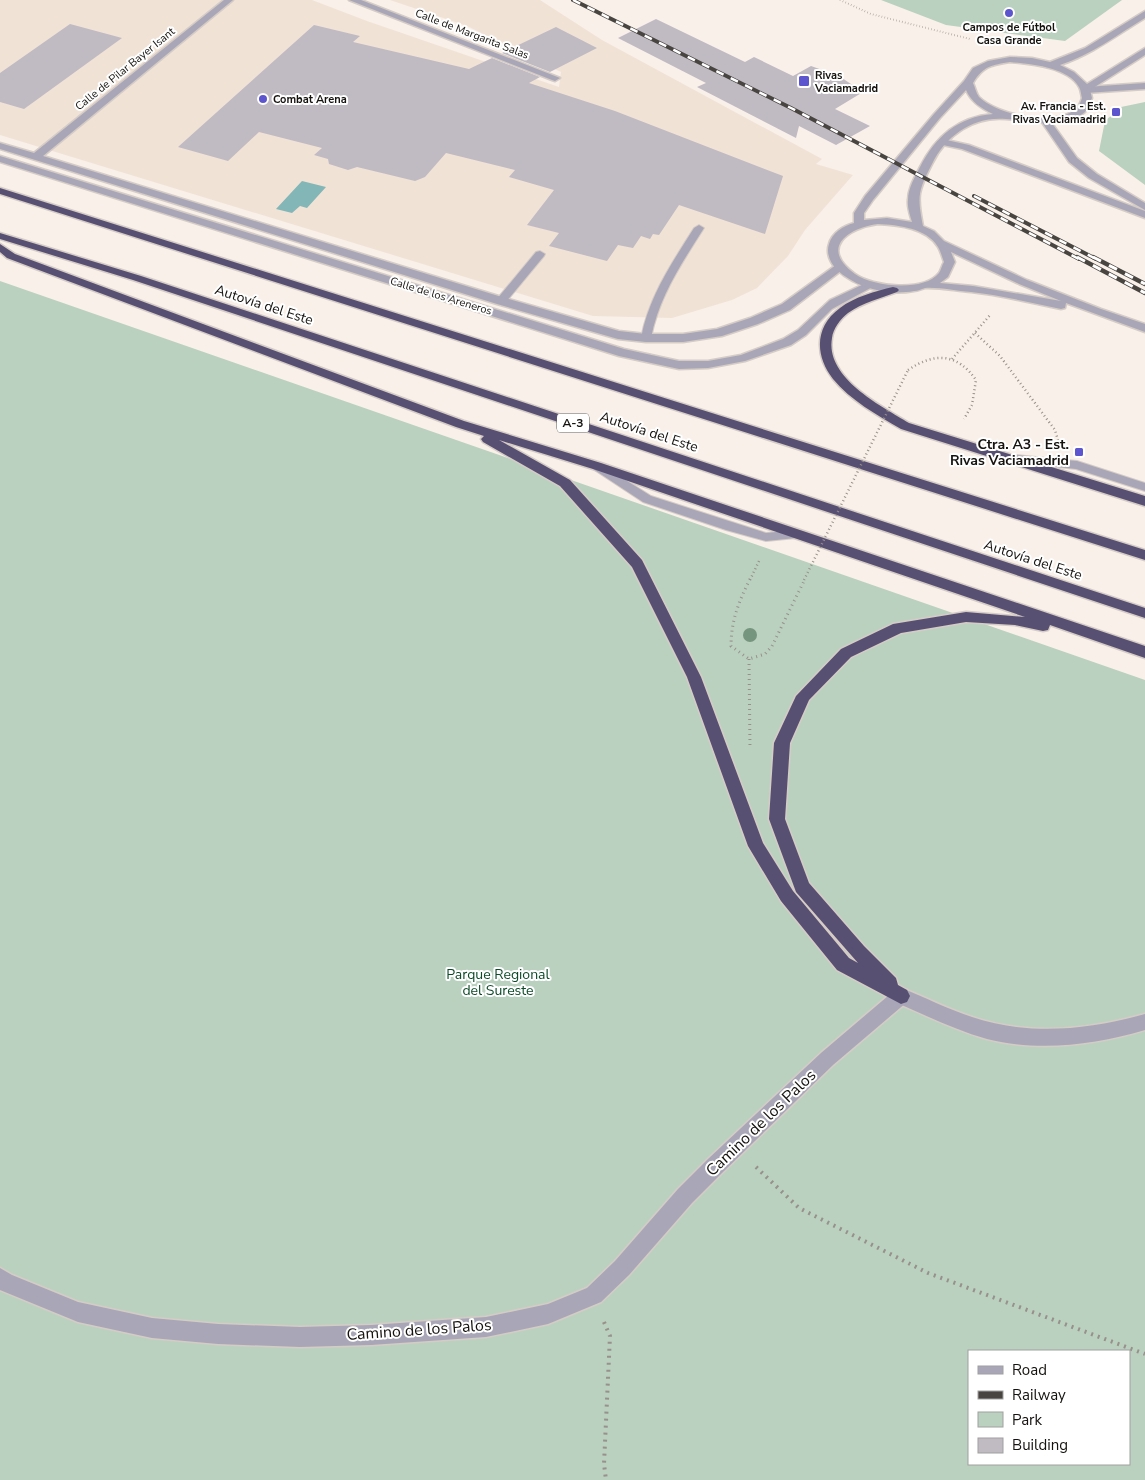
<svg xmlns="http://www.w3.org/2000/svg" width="1145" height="1480" viewBox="0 0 1145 1480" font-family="'Nunito Sans',sans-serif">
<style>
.built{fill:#f1e2d6}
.green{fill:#bad1c0;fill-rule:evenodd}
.water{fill:#82b6b7}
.building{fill:#c0bac2}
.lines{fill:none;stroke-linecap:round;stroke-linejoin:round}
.service-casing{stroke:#d5ccc6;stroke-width:2}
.minor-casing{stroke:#d5ccc6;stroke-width:3}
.tertiary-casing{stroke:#d5ccc6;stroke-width:3}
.motorway-casing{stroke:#d5ccc6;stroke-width:3}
.path-far3{stroke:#97908b;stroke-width:2;stroke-dasharray:0.5 2.5;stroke-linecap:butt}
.path-far2{stroke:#97908b;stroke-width:2.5;stroke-dasharray:1 3;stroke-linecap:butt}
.path-far1{stroke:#97908b;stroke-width:3;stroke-dasharray:1 4;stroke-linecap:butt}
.path{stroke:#97908b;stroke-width:4;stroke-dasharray:2 5;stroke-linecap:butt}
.service{fill:#a9a6b7;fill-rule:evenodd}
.minor{fill:#a9a6b7;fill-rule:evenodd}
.tertiary{fill:#a9a6b7;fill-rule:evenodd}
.motorway{fill:#585072;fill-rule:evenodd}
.rail-far1-casing{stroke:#484440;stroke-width:4}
.rail-casing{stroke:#484440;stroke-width:4.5}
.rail-far1{stroke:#fff;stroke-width:2.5;stroke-dasharray:8;stroke-linecap:butt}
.rail{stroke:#fff;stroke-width:3;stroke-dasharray:9;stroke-linecap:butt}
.path-bridge-far1{stroke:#97908b;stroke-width:2.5;stroke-dasharray:1 3;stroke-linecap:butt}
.path-bridge{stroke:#97908b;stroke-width:3;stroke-dasharray:1 4;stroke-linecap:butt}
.tree{fill:#76957e}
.poi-dot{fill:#5c55cd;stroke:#fff;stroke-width:2}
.labels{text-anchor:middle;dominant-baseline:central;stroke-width:4;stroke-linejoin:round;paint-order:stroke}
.far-poi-label{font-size:11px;font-weight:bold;fill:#15120f;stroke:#fff;text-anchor:start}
.far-street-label{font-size:11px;fill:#15120f;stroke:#fff}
.shield{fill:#fff;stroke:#5b5957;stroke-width:1}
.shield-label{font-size:12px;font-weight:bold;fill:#15120f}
.street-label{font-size:14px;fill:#15120f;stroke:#fff}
.poi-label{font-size:14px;font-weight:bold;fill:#15120f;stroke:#fff;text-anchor:end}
.park-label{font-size:14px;fill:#0b4a27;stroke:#fff}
.near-street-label{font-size:16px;fill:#15120f;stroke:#fff}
</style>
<rect width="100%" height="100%" fill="#f9f0e9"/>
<path class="built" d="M0,0h312l55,21 192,66 2,-15 -94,-46 -77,-26h150l62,40 220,119 -6,5 37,11 -48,55 -17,26 -31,32 -25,12 -60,18 -79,-2 -593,-181z"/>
<path class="green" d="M881,0h241l-57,41 -119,-16z
M1145,102v83l-46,-34 6,-30 16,-14z
M0,281l1145,399v800h-1145zM969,1351h160v113h-160z"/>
<path class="water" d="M302,181l24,6 -19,21 -7,-2 -8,7 -16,-4z"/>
<path class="building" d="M656,19l89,43 9,-5 39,19 18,-10 28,10 24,16 -28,17 35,17 -34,19 -37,-19 -3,12 -99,-51 9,-4 -88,-45z
M70,24l52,14 -98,71 -24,-7v-29z
M314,25l46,11 -7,6 116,27 23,-11 48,19 -11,6 86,28 168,65 -18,58 -86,-29 -20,30 -6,-1 -3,5 -9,-3 -8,12 -15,-3 -11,16 -58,-15 10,-13 -32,-8 27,-35 -45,-13 6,-7 -69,-17 -21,24 -10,4 -58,-14 -9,3 -19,-6 -1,-5 -14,-4 8,-7 -63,-16 -31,29 -50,-14z
M556,27l41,21 -47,24 -48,-19z"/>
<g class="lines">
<g class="service-casing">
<path id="service" d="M699,225l5,3c-22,35 -45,68 -53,110l-5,3 -4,-1 -1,-2c8,-42 31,-75 53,-110z
M540,251l5,3 -1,2 -39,47h-8l-1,-2 1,-2 39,-47z
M1015,455l62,6 68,22v8l-69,-22 -65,-7 -2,-3z
M597,462l54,34 115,37 30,-3 6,4 -6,4 -30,3 -40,-11 -83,-28 -50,-33 -2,-3 2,-3z"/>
</g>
<g class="minor-casing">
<path id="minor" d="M224,0h9l-190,156 462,142 114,33 27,3h37l34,-5 33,-11 32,-14 54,-39 4,-1 6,3 -56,43 -32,14 -36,12 -39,6h-37l-28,-3 -121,-35 -497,-155v-6l34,10z
M349,0h12l199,78 -5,3 -3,-1z
M1145,83v6l-59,4 -5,-3 5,-3z
M1046,118l3,1 28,39 20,16 48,29v7l-56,-32 -20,-16 -28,-41z
M942,139l27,6 176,66v7l-183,-69 -24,-5 -1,-2z
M0,156l624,193 55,12h29l33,-6 42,-16 15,-9 32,-30 36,-17h8l2,2 -44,24 -26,26 -15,10 -46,16 -37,7 -29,1 -60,-13 -619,-194z
M901,988l6,2 3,6 -3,6 -74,63 -111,108 -30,30 -63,72 -28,27 -53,22 -62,13 -115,8 -71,2 -82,-3 -66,-6 -74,-16 -78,-32v-22l12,7 66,27 74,16 66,6 82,3 71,-2 115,-8 62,-13 39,-16 28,-27 63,-72 30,-30 113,-106 74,-63z"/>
</g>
<g class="tertiary-casing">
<path id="tertiary" d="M1145,11v7c-28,17 -54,37 -85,47l14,7 13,12 58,-36v7l-55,35 2,8c-2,4 -4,10 -7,14 -6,6 -17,8 -25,10 -22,3 -33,-2 -54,-3 -32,-3 -60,16 -74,45 -14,27 -15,32 -9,62l11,5 10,10 83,39 74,29 44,15v8l-79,-29 -1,5 -4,1c-30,-6 -60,-14 -90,-17 -15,-1 -32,-5 -46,-4 -4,1 -7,3 -11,3 -27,5 -58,-3 -78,-22 -6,-7 -10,-16 -7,-25 3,-11 14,-18 25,-21v-10l11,-17 69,-82 30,-33 9,-13 15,-7 22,-4 22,1 18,4 35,-14zM1010,62c20,2 58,5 69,25 2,3 2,8 3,11 -1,3 -3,8 -5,10 -21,20 -80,7 -98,-11 -3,-4 -4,-10 -6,-14 10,-17 19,-18 37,-21zM966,90c5,12 16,19 27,24 -35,3 -57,22 -73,53 -5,10 -12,21 -12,33 -1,7 2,15 4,22l-25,-4 -23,2v-7l9,-13 67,-82zM878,224c20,1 49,4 60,23 3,5 4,10 6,15 -2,3 -3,8 -5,11 -15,19 -66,14 -84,1 -36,-26 -7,-46 23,-50zM951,252l68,32 42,17 -88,-15 -33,-3 8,-6 7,-15z
M901,988c24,9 46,21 71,29 56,19 117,13 173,-3v16c-51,15 -106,22 -158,9 -32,-9 -62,-24 -92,-37l-3,-6 3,-6z"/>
</g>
<g class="motorway-casing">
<path id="motorway" d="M0,188l1145,362v10l-1145,-366z
M0,233l141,43 1004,332v10l-1012,-338 -133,-41z
M0,244l15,10 449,167 137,42 544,183v12l-95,-33 -2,5 -5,1 -28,-6 -49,-3 -65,11 -50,24 -42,43 -19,43 -5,76 24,64 55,63 32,32 2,7 9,5 3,6 -3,6 -6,2 -64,-34 -56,-69 -33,-55 -61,-169 -55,-110 -72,-81 -77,-44 -2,-3 3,-3 -28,-9 -449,-169 -7,-6zM499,440l94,29 432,148 -59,-5 -73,12 -52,25 -45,47 -22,47 -5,76 27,73 62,71 -9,-5 -56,-67 -30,-48 -62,-166 -59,-117 -72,-80z
M893,287l4,1 2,2 -2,2c-16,6 -35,11 -49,21 -8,6 -15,16 -16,25 -7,40 49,68 77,85l236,73v10l-244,-77c-24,-14 -51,-29 -68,-50 -18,-23 -19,-52 7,-71 14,-11 36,-17 53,-21z"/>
</g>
<path class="path-far3" d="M840,0l31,14 99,25"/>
<path class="path-far2" d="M975,333l25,23 55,74 3,10
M952,359l39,-45
M908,370c27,-18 49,-17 68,10l-4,25 -8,14
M750,580l10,-21"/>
<path class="path-far1" d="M750,579c-11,22 -19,42 -19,67l18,13 16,-5 7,-8
M749,659l1,89"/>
<path class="path" d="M756,1167l43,41 129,65 217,81
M604,1322l6,14 -6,128 2,16"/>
<use href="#service" class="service"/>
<use href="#minor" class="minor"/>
<use href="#tertiary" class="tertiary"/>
<use href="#motorway" class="motorway"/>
<g class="rail-far1-casing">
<path id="rail-far1" d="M573,0l218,108 288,151
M974,196l122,63"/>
</g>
<g class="rail-casing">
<path id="rail" d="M1077,257l68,36
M1093,257l52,27"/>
</g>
<use href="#rail-far1" class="rail-far1"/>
<use href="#rail" class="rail"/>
<path class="path-bridge-far1" d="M804,580l104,-210"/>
<path class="path-bridge" d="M772,646l33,-67"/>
</g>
<circle class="tree" cx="750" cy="635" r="7"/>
<g class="poi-dot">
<circle cx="1009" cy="13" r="5"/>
<rect x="798" y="75" width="12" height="12" rx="2.5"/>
<circle cx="263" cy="99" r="5"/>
<rect x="1111" y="107" width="10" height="10" rx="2.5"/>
<rect x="1074" y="447" width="10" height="10" rx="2.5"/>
</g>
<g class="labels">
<g class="far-poi-label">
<text x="1009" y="27" text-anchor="middle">Campos de Fútbol<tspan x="1009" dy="13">Casa Grande</tspan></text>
<text x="815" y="75">Rivas<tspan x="815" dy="13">Vaciamadrid</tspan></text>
<text x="273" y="99">Combat Arena</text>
<text x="1106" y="106" text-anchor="end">Av. Francia - Est.<tspan x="1106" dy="13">Rivas Vaciamadrid</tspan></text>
</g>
<g class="far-street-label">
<text transform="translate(472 34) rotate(21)">Calle de Margarita Salas</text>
<text transform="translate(125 69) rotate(-39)">Calle de Pilar Bayer Isant</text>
<text transform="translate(441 296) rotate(17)">Calle de los Areneros</text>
</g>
<rect class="shield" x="557" y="413.5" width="32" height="19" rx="4"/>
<g class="shield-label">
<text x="573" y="423">A-3</text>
</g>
<g class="street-label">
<text transform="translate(264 305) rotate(18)">Autovía del Este</text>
<text transform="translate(649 432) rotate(18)">Autovía del Este</text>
<text transform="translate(1033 560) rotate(18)">Autovía del Este</text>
</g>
<g class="poi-label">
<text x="1069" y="444">Ctra. A3 - Est.<tspan x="1069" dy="16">Rivas Vaciamadrid</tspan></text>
</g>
<g class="park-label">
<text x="498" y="974">Parque Regional<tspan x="498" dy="16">del Sureste</tspan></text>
</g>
<g class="near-street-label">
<text transform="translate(761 1123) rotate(-44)">Camino de los Palos</text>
<text transform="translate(419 1330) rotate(-4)">Camino de los Palos</text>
</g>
</g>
<rect x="968" y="1350" width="162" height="115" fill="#ffffff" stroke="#a1a09f"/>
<rect x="978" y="1366" width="25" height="8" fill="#a9a6b7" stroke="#a1a09f"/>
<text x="1012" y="1375" font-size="15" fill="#15120f">Road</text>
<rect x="978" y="1391" width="25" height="8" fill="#484440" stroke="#a1a09f"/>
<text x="1012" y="1400" font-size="15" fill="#15120f">Railway</text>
<rect x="978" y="1412" width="25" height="15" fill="#bad1c0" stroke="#a1a09f"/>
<text x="1012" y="1425" font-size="15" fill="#15120f">Park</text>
<rect x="978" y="1438" width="25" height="15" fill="#c0bac2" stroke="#a1a09f"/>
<text x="1012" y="1450" font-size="15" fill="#15120f">Building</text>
</svg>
